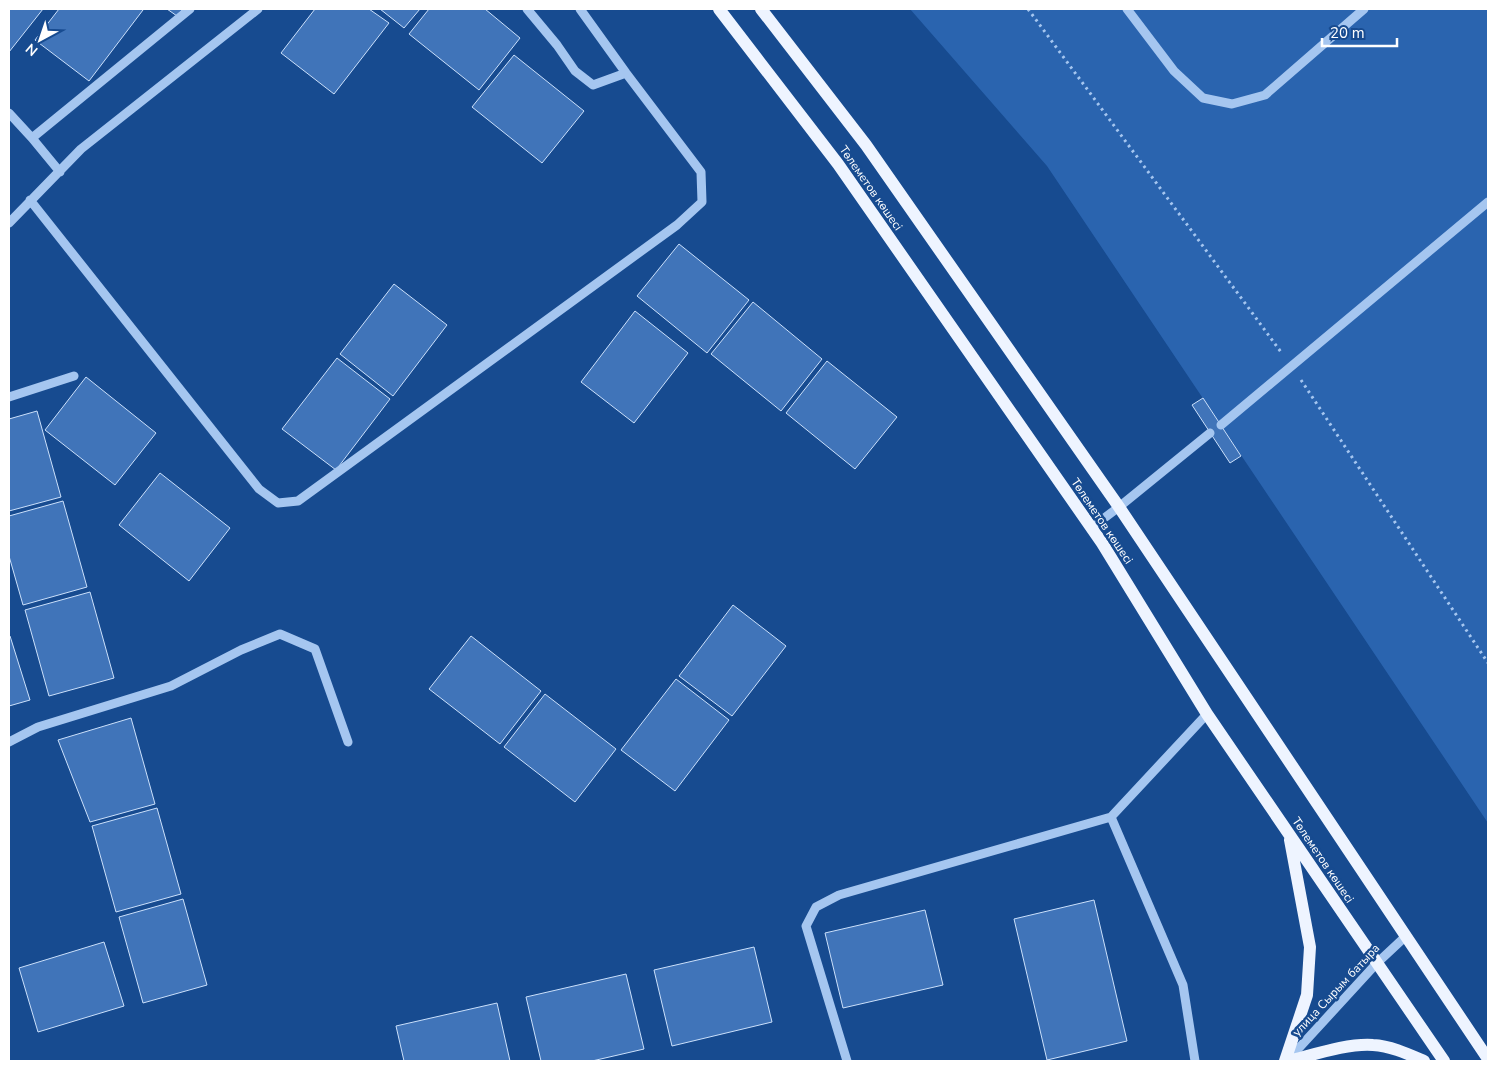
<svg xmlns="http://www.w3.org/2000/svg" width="1497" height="1070" viewBox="0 0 1497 1070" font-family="'Nunito Sans',sans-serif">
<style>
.green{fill:#2a64af}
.building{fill:#4074b9;stroke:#cbe0fb}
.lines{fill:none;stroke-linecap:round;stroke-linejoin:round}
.path{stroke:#a5c6f0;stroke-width:3;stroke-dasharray:2.5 4;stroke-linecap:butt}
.minor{stroke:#a5c6f0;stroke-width:9}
.major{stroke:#eef4ff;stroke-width:12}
.labels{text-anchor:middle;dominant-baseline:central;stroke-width:5;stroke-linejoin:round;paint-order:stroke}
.street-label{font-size:12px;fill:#fff;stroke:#174b90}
</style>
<rect width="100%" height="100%" fill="#174b90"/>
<path class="green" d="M910,9h578v814l-441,-657z"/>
<path class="building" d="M9,9h34l-34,43z
M59,9h82l2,1 -54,71 -54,-41z
M167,9h16l-6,7z
M315,9h54l20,14 -55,71 -53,-41z
M380,9h40l-16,19z
M429,9h56l35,29 -41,52 -70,-56z
M514,55l70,56 -42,52 -70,-56z
M679,244l70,56 -42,53 -70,-57z
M394,284l53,41 -54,71 -53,-42z
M753,302l69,57 -41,52 -70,-57z
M635,311l53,42 -54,70 -53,-41z
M337,358l53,41 -54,71 -54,-41z
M827,361l70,56 -42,52 -69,-56z
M86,377l70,56 -41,52 -70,-55z
M1203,398l38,58 -11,7 -38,-58z
M37,411l24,86 -52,14v-92z
M160,473l70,55 -41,53 -70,-56z
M63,501l24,86 -64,18 -14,-49v-40z
M90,592l24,86 -65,18 -24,-86z
M733,605l53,41 -54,70 -53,-40z
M9,636h1l20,64 -21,6z
M471,636l70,55 -41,53 -71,-55z
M676,679l53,41 -54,71 -54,-41z
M545,694l71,55 -41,53 -71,-55z
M131,718l24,86 -65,18 -32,-82z
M157,808l24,86 -65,18 -24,-86z
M183,899l24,86 -64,18 -24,-86z
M1094,900l33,141 -80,19 -33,-141z
M925,910l18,75 -100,23 -18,-75z
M104,942l20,64 -86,26 -19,-64z
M754,947l18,75 -100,24 -18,-76z
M626,974l18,75 -52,12h-51l-15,-64z
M497,1003l13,58h-106l-8,-35z"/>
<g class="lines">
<path class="path" d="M1028,9l253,343
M1301,380l187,283"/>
<path class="minor" d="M527,9l30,36 18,26 18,14 33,-12
M1127,9l47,62 29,27 29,6 33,-9 99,-86
M9,113l23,25 28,34
M32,138l158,-129
M30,200l229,289 19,14 20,-2 379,-276 25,-23 -1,-30 -75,-99 -46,-64
M9,223l72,-74 177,-140
M9,397l65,-21
M1221,425l267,-223
M1091,528l28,-21 91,-74
M9,742l29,-15 133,-41 70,-36 39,-16 35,15 33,93
M847,1061l-41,-135 10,-19 23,-12 272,-78
M1195,1061l-12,-76 -72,-168 96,-103
M1287,1061l89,-97 30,-28"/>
<path class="major" d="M719,9l119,155 264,379 105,171 237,347
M761,9l105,136 253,362 369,552
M1285,1061l22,-66 3,-48 -20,-107
M1289,1061c24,-6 59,-18 84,-16 18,1 35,9 51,16"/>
</g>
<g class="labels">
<g class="street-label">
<text transform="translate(871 188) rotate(55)">Төлеметов көшесі</text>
<text transform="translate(1102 521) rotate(56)">Төлеметов көшесі</text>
<text transform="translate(1323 860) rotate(56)">Төлеметов көшесі</text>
<text transform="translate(1336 990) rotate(-47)">улица Сырым батыра</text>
</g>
</g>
<rect width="1497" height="1070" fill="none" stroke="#ffffff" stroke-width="20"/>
<g transform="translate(40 40) rotate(220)" stroke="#174b90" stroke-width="4" paint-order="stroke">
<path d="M0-4L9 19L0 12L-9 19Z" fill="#ffffff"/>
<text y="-8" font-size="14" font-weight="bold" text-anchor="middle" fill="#ffffff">N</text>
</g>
<path d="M1322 38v8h75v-8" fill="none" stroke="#ffffff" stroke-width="2.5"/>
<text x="1330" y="38" font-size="15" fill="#ffffff" stroke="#174b90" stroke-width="4" paint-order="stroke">20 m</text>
</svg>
